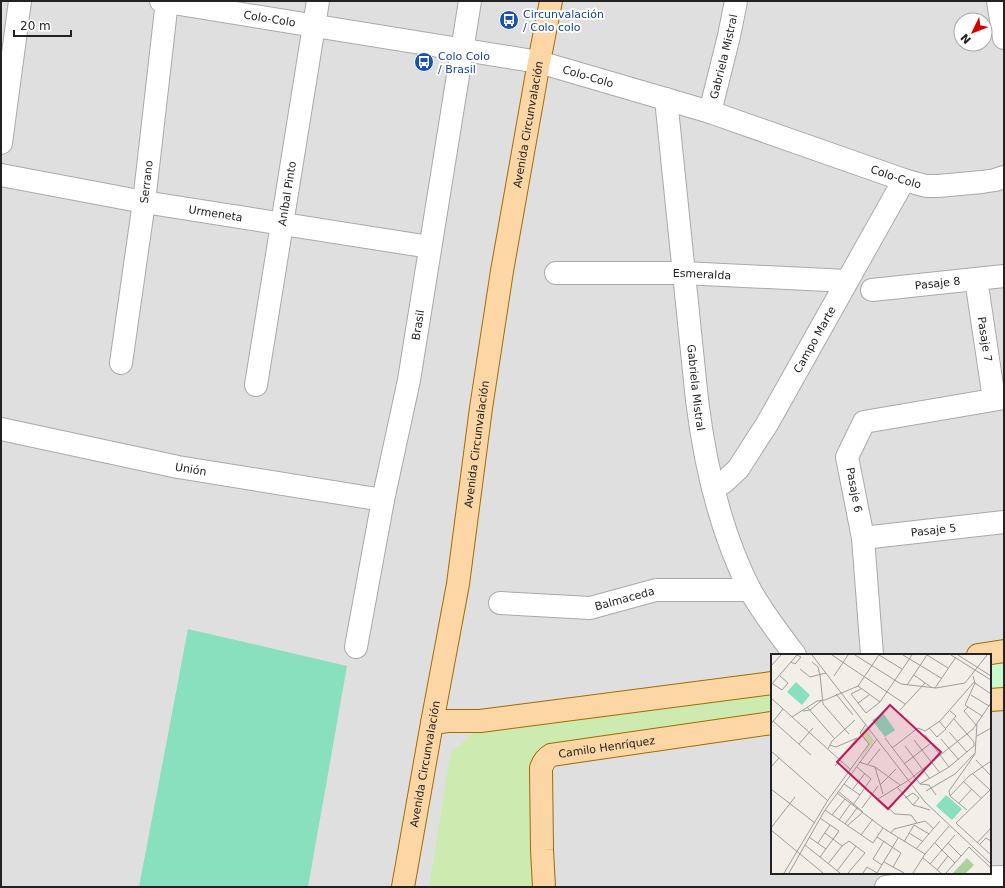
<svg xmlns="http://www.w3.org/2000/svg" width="1005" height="888" viewBox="0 0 1005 888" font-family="'DejaVu Sans',sans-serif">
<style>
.residential{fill:#e0dfdf;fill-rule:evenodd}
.grass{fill:#cdebb0}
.park{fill:#c8facc}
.pitch{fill:#88e0be}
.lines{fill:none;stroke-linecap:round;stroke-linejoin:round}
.minor-casing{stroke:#a9a9a9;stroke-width:24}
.major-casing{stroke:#a06b00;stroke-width:24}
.minor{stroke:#fff;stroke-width:22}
.major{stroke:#fcd6a4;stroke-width:22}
.labels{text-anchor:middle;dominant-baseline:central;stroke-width:4;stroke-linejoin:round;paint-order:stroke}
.transit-label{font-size:11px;fill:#164399;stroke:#fff;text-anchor:start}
.street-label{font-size:11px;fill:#222;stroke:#fff}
.inset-road{fill:none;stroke:#9f9d99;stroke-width:1}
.view{fill:#c2185b;fill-opacity:0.15;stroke:#c2185b;stroke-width:2}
.inset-edge{fill:none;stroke:#222;stroke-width:2}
</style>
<rect width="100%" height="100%" fill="#f2efe9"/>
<path class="residential" d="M1,1h1003v886h-1003zM961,20h24v24h-24zM772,655h218v218h-218z"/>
<path class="grass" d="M772,688v31l-224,32 -9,136h-110l22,-137 9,-5 22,-21z"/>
<path class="park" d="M1004,663v26l-14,2v-26z"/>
<path class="pitch" d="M188,629l159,37 -39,221h-169z"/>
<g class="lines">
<g class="minor-casing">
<g id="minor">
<path id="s1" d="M161,1l378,61 171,50 194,68 22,6h12l44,-4 13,-2 9,-3"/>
<path d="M998,1l6,37"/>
<path id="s2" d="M666,99l31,301c8,65 23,131 53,190 13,23 29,44 45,65"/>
<path id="s3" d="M710,112l19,-76 7,-35"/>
<path d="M1,143l19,-142"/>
<path id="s4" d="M1,175l143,27 286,45"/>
<path id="s5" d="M556,273h127l164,8"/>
<path id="s6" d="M976,279l18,120"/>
<path id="s7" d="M872,290l132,-14"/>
<path id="s8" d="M121,363l23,-161 23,-201"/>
<path id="s9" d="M256,385l62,-384"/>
<path id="s10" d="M1,429l177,38 205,33"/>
<path id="s11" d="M713,488l11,-6 14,-13 29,-45 137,-244"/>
<path id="s12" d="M863,538l141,-16"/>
<path id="s13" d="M500,603l90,5 66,-18h94"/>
<path id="s14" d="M356,647l27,-147 26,-120 61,-379"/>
<path d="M872,655l-9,-117 -16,-81 17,-35 140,-24"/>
<path d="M886,887l75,-9 43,-1"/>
</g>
</g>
<g class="major-casing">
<g id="major">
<path d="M978,655l26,-4"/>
<path d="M990,700l14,-1"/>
<path d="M432,723l16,-2h32l292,-38"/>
<path id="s15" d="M403,887l29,-164 26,-139 23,-176 21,-137 37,-209 12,-61"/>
<path id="s16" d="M544,887l-2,-37 -1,-82c2,-6 5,-10 10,-13l221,-32"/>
</g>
</g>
<use href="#minor" class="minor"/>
<use href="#major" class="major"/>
</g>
<defs>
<g id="bus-disc" transform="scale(1)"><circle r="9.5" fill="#1a4fb4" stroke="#fff"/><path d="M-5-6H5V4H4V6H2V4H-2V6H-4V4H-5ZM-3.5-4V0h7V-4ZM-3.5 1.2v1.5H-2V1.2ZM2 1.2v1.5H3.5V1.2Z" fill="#fff"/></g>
</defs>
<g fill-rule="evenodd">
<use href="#bus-disc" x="509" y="20"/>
<use href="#bus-disc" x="424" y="62"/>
</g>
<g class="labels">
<g class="transit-label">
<text x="523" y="14">Circunvalación<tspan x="523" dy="13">/ Colo colo</tspan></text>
<text x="438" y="56">Colo Colo<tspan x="438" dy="13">/ Brasil</tspan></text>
</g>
<g class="street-label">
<text stroke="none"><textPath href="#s1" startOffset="110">Colo-Colo</textPath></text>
<text stroke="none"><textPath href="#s3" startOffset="57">Gabriela Mistral</textPath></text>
<text stroke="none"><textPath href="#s1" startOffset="434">Colo-Colo</textPath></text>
<text stroke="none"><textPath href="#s15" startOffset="773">Avenida Circunvalación</textPath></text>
<text stroke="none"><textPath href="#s1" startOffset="758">Colo-Colo</textPath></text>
<text stroke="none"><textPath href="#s8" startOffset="183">Serrano</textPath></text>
<text stroke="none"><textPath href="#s9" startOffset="194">Aníbal Pinto</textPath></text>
<text stroke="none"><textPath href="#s4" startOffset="218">Urmeneta</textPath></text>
<text stroke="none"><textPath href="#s5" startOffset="146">Esmeralda</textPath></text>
<text stroke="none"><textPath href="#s7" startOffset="66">Pasaje 8</textPath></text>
<text stroke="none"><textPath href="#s14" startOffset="328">Brasil</textPath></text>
<text stroke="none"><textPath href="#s11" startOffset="182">Campo Marte</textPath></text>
<text stroke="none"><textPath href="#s6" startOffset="61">Pasaje 7</textPath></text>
<text stroke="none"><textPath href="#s2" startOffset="290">Gabriela Mistral</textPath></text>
<text stroke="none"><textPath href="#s15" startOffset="449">Avenida Circunvalación</textPath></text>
<text stroke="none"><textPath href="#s10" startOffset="194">Unión</textPath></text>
<text transform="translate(854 490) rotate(79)">Pasaje 6</text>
<text stroke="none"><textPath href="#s12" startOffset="71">Pasaje 5</textPath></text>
<text stroke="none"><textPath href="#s13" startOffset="126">Balmaceda</textPath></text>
<text stroke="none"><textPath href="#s16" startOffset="192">Camilo Henríquez</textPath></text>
<text stroke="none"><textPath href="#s15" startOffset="125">Avenida Circunvalación</textPath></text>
</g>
</g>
<g transform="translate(771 654)">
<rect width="220" height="220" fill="#f2efe9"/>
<path d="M95,73l8,14 -15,21 10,-18 -8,-9 1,-5z" fill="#cdebb0"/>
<path d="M196,204l7,7 -8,8h-13z" fill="#add19e"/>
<path d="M25,28l14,13 -8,10 -15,-13zM112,59l12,17 -10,7 -13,-17zM175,141l16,14 -10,11 -16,-14z" fill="#88e0be"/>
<path class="inset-road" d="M41,1l113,147 66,62M61,1l73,49M84,1l46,29 35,4 29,-5 22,-28M108,1l23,14M132,1l38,23M180,1l40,25M187,1l33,21M20,8l4,2 6,-7 -4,-2M41,8l6,5 2,8 3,29 26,30M0,12l10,-11M29,15l10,8 16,-4M143,21l17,12M63,22l14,-21M202,22l2,7 16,11M204,29l-10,22 17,11M2,30l9,6 6,-7 -8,-7M0,31l26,-30M136,31l20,-30 21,13M87,32l22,16M164,34l21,-31M90,35l-10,5 15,19 14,-11 32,-47M65,40l17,21M200,41l18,11M0,44l80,72M87,49l11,-8M36,53l27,31M197,53l-4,4 12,14M129,56l25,-27M32,57l7,-1 11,-9M21,63l25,-16 8,-1 33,-14 21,-31M2,67l38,34M0,70l12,-15M158,74l8,9 9,-8 -7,-8M175,74l10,-12 -6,-5M178,78l18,20M154,81l24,32M206,82l14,-8M114,84l35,46M170,85l18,21M143,86l26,33M28,90l14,-16M59,91l6,2 21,-9 -22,28M134,92l25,33M121,94l26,-20 7,3 15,-10 35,-40M57,95l4,-8 23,-21M0,97l57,50M205,106l15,16M88,108l16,5 25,18M97,110l12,-15M133,110l27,-21M0,113l8,-9M104,113l8,27M201,119l18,17M192,127l18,17M73,130l16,11M149,130l29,-17 25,-21v-4l-20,-23M149,130l9,1 7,10M109,131l16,-16M126,133l16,18 17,5M0,135l44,34M82,135l12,-16M220,135l-35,34 35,32M67,137l25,21M155,137l29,-17 19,-20M66,139l46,35 42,26M179,142l19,-20 22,-15M134,144l8,-5 6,5 -6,7M188,149l13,-14M82,151l18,-26 -14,-12M91,154l16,-22M54,156l48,33 10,-15M196,156l-17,-14 -1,-5 26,-37 2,-30M61,161l13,-16M68,166l12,-17M146,169l-6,-8 -16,-1 -17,-15 31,-19 64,-51 18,-26M74,170l12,-16M143,171l15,9M76,172l16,-14M0,174l24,-31M0,176l52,43M54,179l17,13M120,179l3,-4 31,-8 9,8M138,179l13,8M90,181l12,-16M38,183l17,12M106,183l24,16 -8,14M133,188l10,-17M47,189l12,-18M164,189l20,20M177,189l13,13M206,189l14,-15M34,191l35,28M208,191l7,-7 5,3M198,193l22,21M145,195l24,-28M49,203l19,-26 -19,-13M152,204l18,15M113,208l20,11M57,210l14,-18 7,-5 16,12 -17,20M159,210l25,-29M111,211l-9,-6 11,-18M166,216l11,-14M66,217l19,-25M13,219l44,-73 41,-56 -9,-11 6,-9M18,219l36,-63 52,-71M92,219l4,-6 10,6M106,219l21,-35M142,219l12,-19 24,-28M175,219l23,-26"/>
<path class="view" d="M119,51l51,47 -53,57 -51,-47z"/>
<rect width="220" height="220" class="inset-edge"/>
</g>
<rect width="1005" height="888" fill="none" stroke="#222222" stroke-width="4"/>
<g transform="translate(973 32) rotate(227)"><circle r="19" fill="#ffffff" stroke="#a7a7a7"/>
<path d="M0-3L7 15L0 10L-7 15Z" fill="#d40000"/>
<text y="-6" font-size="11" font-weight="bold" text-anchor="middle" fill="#222222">N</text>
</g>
<path d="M14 30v6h57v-6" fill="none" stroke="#222222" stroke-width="2"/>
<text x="20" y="30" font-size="12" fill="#222222" stroke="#ffffff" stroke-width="3" paint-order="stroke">20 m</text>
</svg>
